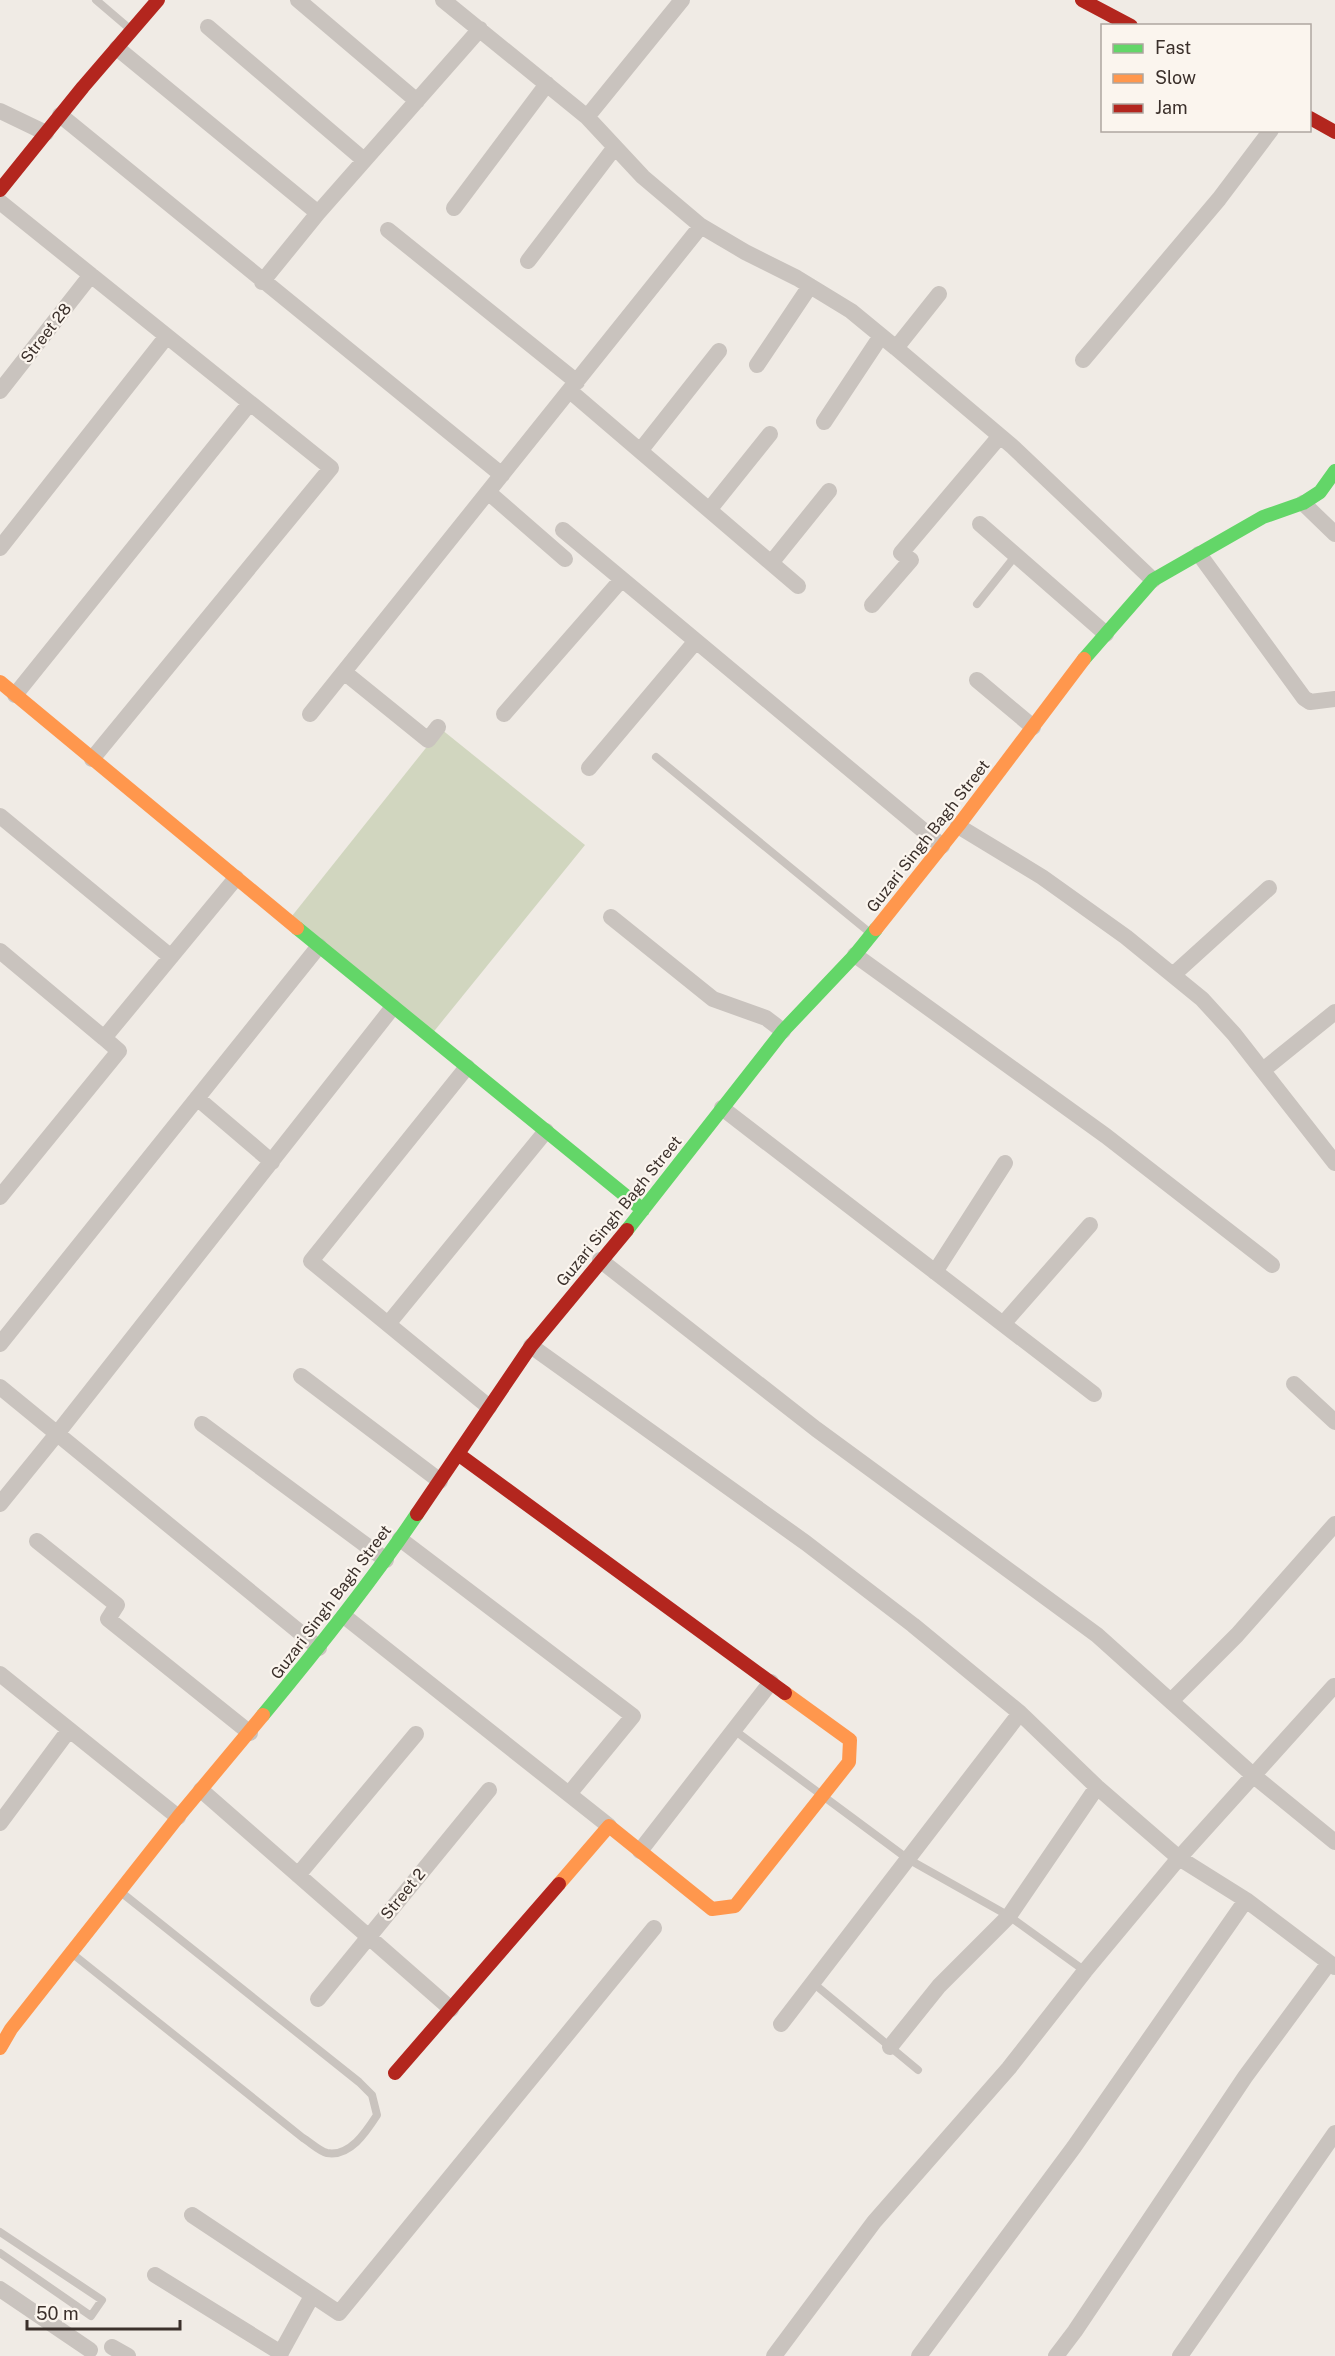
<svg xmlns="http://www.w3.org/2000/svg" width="1335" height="2356" viewBox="0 0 1335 2356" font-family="'Public Sans',sans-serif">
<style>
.green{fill:#d1d6bf}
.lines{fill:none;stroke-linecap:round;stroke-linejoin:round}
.lane{stroke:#c9c3be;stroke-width:8}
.street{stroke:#c9c3be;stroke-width:16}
.fast{stroke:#63d668;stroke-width:14}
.slow{stroke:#ff974d;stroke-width:14}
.jam{stroke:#b3261e;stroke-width:14}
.labels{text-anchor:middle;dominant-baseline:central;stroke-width:4.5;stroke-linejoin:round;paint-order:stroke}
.street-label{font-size:16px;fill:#3b302b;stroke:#fbf5ee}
</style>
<rect width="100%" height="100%" fill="#f0ebe5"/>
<path class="green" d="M441,729l144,116 -154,190 -143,-114z"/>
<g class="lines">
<path class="lane" d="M96,0l34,29
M977,604l39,-49
M656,757l213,175
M734,1730l174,129 101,57 76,55
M74,1955l229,183c7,4 16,13 24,15 23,4 39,-21 50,-38l-5,-20 -13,-13 -237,-189
M813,1983l105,87
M0,2232l102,68 -11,16 -91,-63"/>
<path class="street" d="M298,0l119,101
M443,0l144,117 56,60 58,49 44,26 52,26 54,33 45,37
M208,27l156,133
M117,48l201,165
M0,111l46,22
M60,115l442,360
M587,117l95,-117
M0,202l331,266 -239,291
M454,208l93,-124
M388,230l189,152
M528,261l87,-114
M262,282l56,-69 162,-184
M939,294l-43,54 117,99 140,133
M1083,360l136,-161 52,-69
M757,365l53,-79
M0,391l91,-116
M570,391l228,195
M824,422l57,-86
M640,451l79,-100
M488,492l77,67
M1303,503l32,31
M709,510l61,-76
M980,524l126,110
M563,530l379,316
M0,548l167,-212
M1199,554l105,144 6,4 25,-3
M771,563l58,-72
M872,605l39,-45 -10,-7 99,-117
M344,672l84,68 10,-13
M977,680l56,47
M15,695l235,-292
M310,714l391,-488
M504,714l118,-135
M589,768l107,-127
M0,816l171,141
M958,826l84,51 84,60 76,62 32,35 101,129
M611,917l102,82 53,19 17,13
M0,951l104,87
M855,955l251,181 166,129
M1174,974l95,-86
M467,1067l-156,194 178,146
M1263,1070l72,-58
M197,1098l75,64
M722,1108l372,286
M0,1197l119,-146 -15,-13 132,-160
M600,1260l216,169 281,206 157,141 81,66
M935,1272l70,-109
M388,1324l158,-193
M1003,1324l87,-99
M0,1344l319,-398
M531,1346l275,197 107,82 107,88 77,74 82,71 67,42 89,67
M301,1376l139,105
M1294,1384l41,38
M0,1387l319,261
M202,1424l184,136
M0,1504l56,-69 337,-428
M400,1539l233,177 -64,78
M37,1541l80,64 -9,14 142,114
M344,1616l265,210
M0,1674l178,143
M1171,1701l66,-66 98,-111
M201,1790l250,219
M0,1823l69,-93
M640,1851l131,-169
M298,1875l118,-141
M318,1999l171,-209
M781,2024l239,-311
M890,2047l49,-61 70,-70 88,-129
M192,2215l147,98 315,-385
M155,2275l126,78
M0,2289l90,61
M112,2347l16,9
M279,2356l33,-60
M774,2356l100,-134 135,-154 76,-97 94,-113 155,-172
M919,2356l155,-209 172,-247
M1056,2356l19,-25 170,-254 84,-114
M1180,2356l155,-223"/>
<path class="fast" d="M1084,659l69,-79 110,-63 40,-14 17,-11 15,-21
M297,928l346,282
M627,1230l156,-199 72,-76 21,-26
M263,1715c54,-65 107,-131 154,-201"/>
<path class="slow" d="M0,682l297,246
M876,929l82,-103 126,-167
M559,1884l50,-58 103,83 23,-3 114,-144 1,-22 -65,-47
M0,2048l11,-19 167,-212 85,-102"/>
<path class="jam" d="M1082,0l49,26
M1310,118l25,14
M0,190l83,-103 75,-87
M458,1454l327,239
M417,1514l114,-168 96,-116
M395,2073l164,-189"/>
</g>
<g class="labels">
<g class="street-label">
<text transform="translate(46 333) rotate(-52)">Street 28</text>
<text transform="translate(928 836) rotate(-52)">Guzari Singh Bagh Street</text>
<text transform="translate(619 1211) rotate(-51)">Guzari Singh Bagh Street</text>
<text transform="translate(331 1602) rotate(-53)">Guzari Singh Bagh Street</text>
<text transform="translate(403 1894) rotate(-51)">Street 2</text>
</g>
</g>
<rect x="1101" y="24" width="210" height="108" fill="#fbf5ee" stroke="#aea6a0" stroke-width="1.5"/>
<rect x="1113" y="44" width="30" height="9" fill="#63d668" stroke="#aea6a0" stroke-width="1.5"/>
<text x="1155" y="54" font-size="18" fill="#3b302b">Fast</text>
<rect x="1113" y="74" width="30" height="9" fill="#ff974d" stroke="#aea6a0" stroke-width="1.5"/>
<text x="1155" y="84" font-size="18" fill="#3b302b">Slow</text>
<rect x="1113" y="104" width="30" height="9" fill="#b3261e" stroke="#aea6a0" stroke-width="1.5"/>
<text x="1155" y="114" font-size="18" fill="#3b302b">Jam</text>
<path d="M27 2320v9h153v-9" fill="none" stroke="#3b302b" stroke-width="3"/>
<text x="36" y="2320" font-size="18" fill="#3b302b" stroke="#fbf5ee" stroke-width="4.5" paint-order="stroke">50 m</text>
</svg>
